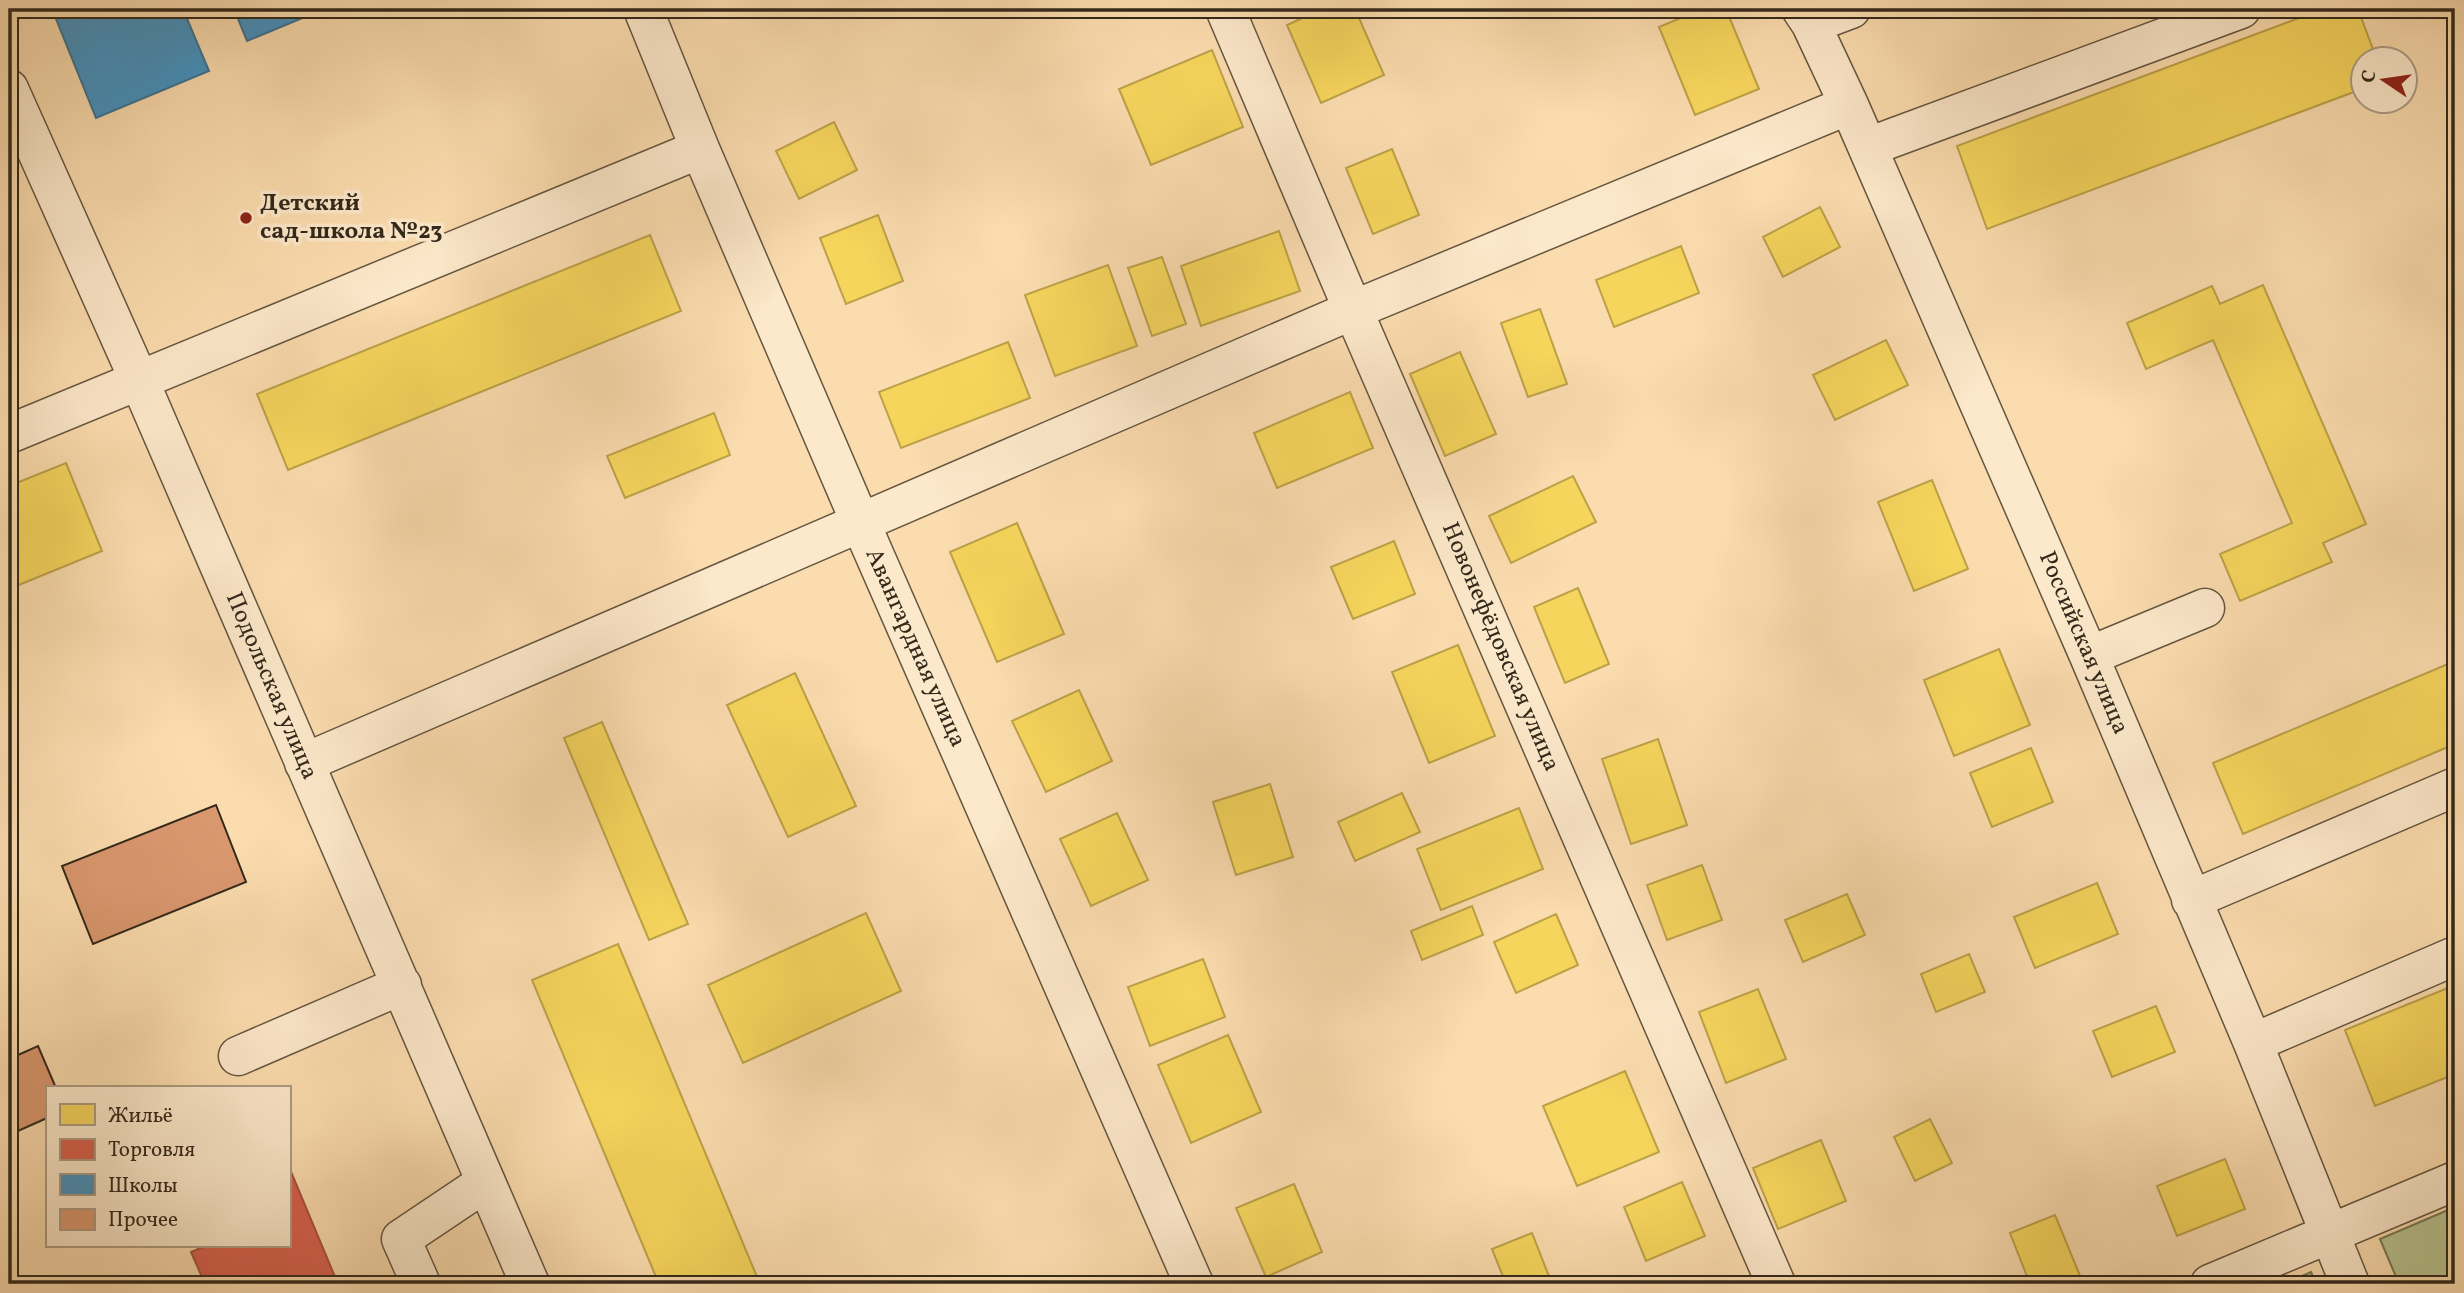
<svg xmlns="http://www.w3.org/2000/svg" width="2464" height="1293" viewBox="0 0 2464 1293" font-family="Vollkorn,serif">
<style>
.green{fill:#b8c28f;stroke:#767655;stroke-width:2}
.homes{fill:#f6d55c;stroke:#bca148;stroke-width:2}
.shops{fill:#d6604d;stroke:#a5503e;stroke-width:2}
.schools{fill:#4393c3;stroke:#3e7391;stroke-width:2}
.building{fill:#da986f;stroke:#33291b;stroke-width:2}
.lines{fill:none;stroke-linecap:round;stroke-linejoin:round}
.minor-casing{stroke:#655640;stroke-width:41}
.minor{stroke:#fce8ca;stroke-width:38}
.poi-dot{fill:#8f2418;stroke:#fce8ca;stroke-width:2.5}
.labels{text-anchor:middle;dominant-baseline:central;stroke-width:7;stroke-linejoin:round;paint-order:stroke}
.poi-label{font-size:24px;font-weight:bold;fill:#33291b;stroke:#fce8ca;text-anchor:start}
.street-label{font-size:24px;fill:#33291b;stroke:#fce8ca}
</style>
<rect width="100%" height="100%" fill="#fbdcae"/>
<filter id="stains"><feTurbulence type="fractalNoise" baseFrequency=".00286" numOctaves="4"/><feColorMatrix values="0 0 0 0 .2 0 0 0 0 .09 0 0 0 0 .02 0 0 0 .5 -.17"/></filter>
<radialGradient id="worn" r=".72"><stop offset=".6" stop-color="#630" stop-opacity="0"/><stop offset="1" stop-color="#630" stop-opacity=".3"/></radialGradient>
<path class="green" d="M2455,1207v77h-56l-19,-45z
M2311,1272l5,12h-33z"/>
<path class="homes" d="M1322,9h33l29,66 -63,28 -34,-78z
M1397,9h17l-14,6z
M1702,9h24l33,80 -64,26 -36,-88z
M2323,9h35l19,51h-15v29l-375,140 -30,-83z
M1212,50l31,77 -92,38 -32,-76z
M834,122l23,48 -58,29 -23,-48z
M1392,149l27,66 -46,19 -27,-66z
M1820,207l20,40 -57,30 -20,-40z
M878,215l25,66 -57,23 -26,-66z
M1279,231l21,60 -99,35 -20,-60z
M650,235l31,76 -393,159 -31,-76z
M1681,246l18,47 -85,34 -18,-47z
M1162,257l24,67 -34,12 -24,-68z
M1108,265l29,81 -82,30 -30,-81z
M2263,285l103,239 -43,19 9,19 -92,39 -20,-47 72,-31 -79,-183 -67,29 -19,-46 85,-37 8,18z
M1540,309l27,75 -39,13 -27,-74z
M1886,340l22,45 -73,35 -22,-45z
M1008,342l22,56 -129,50 -22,-56z
M1460,352l36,82 -51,22 -35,-82z
M1350,392l23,56 -96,40 -23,-55z
M714,413l16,42 -105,43 -18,-42z
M66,463l36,88 -93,38v-103z
M1573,476l23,46 -85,41 -22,-47z
M1932,480l36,89 -54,22 -36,-89z
M1017,523l47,111 -67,28 -47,-110z
M1394,541l21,53 -62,25 -22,-52z
M1578,588l31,76 -44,19 -31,-76z
M1458,645l37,91 -66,27 -37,-91z
M1999,649l31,76 -76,31 -30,-76z
M2455,661v83l-212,90 -30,-71z
M795,673l61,133 -68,31 -61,-132z
M1079,690l33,71 -66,31 -34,-71z
M602,722l86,202 -39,16 -85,-202z
M1658,739l29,86 -56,19 -29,-85z
M2031,748l22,54 -61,25 -22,-54z
M1270,784l23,73 -57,18 -23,-73z
M1402,793l18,39 -65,29 -17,-39z
M1519,808l24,61 -102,41 -24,-61z
M1117,813l31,67 -57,26 -31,-67z
M1702,865l20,55 -55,20 -20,-55z
M2097,883l21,51 -83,34 -21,-51z
M1847,894l18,41 -62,27 -18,-42z
M1472,906l11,29 -61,25 -11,-29z
M866,913l35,78 -158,72 -35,-78z
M1556,914l22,51 -62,28 -22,-51z
M618,944l142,340h-101l-127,-304z
M1969,954l16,38 -49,20 -15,-38z
M1203,959l22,58 -75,29 -22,-59z
M2455,985v89l-80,32 -30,-76z
M1758,989l28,70 -60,24 -27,-71z
M2156,1006l19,46 -63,25 -19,-46z
M1228,1035l33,77 -70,31 -33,-78z
M1625,1071l34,81 -82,34 -34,-80z
M1930,1119l22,44 -37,18 -21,-44z
M1821,1140l25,61 -68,28 -25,-61z
M2225,1159l20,50 -68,27 -20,-50z
M1682,1182l23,54 -59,25 -22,-54z
M1294,1184l28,68 -56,25 -30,-69z
M2055,1215l28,68 -2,1h-51l-20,-51z
M1532,1233l20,51h-46l-14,-35z"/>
<path class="shops" d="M289,1167l49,117h-133l-14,-32 14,-6h84z"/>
<path class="schools" d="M52,9h131l26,62 -113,47z
M234,9h90l-77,32z"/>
<path class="building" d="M216,805l30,77 -153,62 -31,-78z
M38,1046l18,42h-9v30l-38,17v-76z"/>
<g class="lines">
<g class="minor-casing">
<path id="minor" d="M643,9l57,140 161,375 333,760
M1225,9l128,301 423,974
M1801,9l10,15 38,81 240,551 164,387 97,241
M1811,24l40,-15
M9,89l130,291 391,904
M1868,147l373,-138
M9,434l691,-285
M2089,656l116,-48
M304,763l1049,-453 496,-205
M2191,900l264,-113
M2253,1043l202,-87
M238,1056l164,-71
M421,1284l-20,-45 85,-57
M2210,1284l245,-103"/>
</g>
<use href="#minor" class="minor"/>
</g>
<circle class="poi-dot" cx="246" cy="218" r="7"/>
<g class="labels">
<g class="poi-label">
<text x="260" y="204">Детский<tspan x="260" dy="28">сад-школа №23</tspan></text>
</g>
<g class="street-label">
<text transform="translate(2083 643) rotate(67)">Российская улица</text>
<text transform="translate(1500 647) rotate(67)">Новонефёдовская улица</text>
<text transform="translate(915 648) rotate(66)">Авангардная улица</text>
<text transform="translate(271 686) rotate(67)">Подольская улица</text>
</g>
</g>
<rect width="2464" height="1293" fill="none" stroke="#fbdcae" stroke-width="35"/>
<rect x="10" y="10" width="2443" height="1272" fill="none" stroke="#33291b" stroke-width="3.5"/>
<rect x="18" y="18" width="2429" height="1258" fill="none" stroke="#33291b" stroke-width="2"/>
<rect x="46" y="1086" width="245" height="161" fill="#fce8ca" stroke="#ac9c84" stroke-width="2"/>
<rect x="60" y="1104" width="35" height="21" fill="#f6d55c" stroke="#ac9c84" stroke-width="2"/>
<text x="108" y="1122" font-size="21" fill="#33291b">Жильё</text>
<rect x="60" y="1139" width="35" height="21" fill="#d6604d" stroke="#ac9c84" stroke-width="2"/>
<text x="108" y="1156" font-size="21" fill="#33291b">Торговля</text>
<rect x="60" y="1174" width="35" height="21" fill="#4393c3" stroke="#ac9c84" stroke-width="2"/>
<text x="108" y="1192" font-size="21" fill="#33291b">Школы</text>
<rect x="60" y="1209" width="35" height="21" fill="#da986f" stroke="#ac9c84" stroke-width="2"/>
<text x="108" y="1226" font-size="21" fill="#33291b">Прочее</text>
<g transform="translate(2384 80) rotate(283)"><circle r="33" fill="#fce8ca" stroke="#ac9c84" stroke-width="2"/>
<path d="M0-5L12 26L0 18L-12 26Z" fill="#8f2418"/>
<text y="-10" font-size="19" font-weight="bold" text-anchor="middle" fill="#33291b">С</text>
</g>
<rect width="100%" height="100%" filter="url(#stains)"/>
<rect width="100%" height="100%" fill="url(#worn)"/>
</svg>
